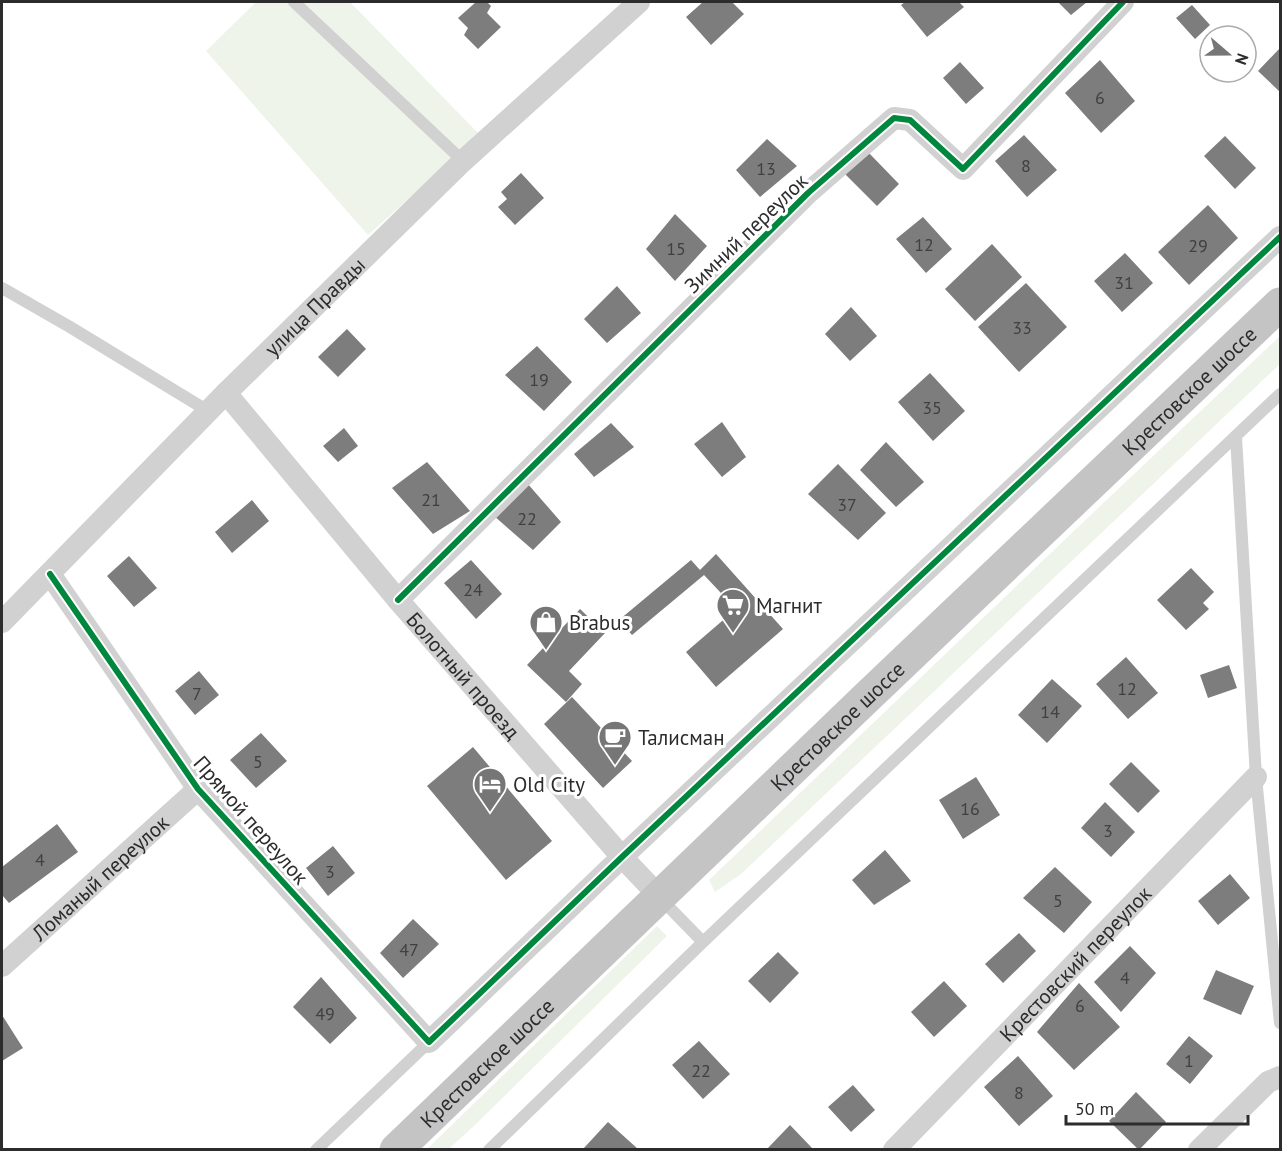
<svg xmlns="http://www.w3.org/2000/svg" width="1282" height="1151" viewBox="0 0 1282 1151" font-family="'PT Sans',sans-serif">
<style>
.green{fill:#eef4ea}
.building{fill:#7d7d7d}
.lines{fill:none;stroke-linecap:round;stroke-linejoin:round}
.service{stroke:#d1d1d1;stroke-width:12}
.minor{stroke:#d1d1d1;stroke-width:22}
.primary{stroke:#c4c4c4;stroke-width:33}
.cycleway-casing{stroke:#fff;stroke-width:10}
.cycleway{stroke:#00873e;stroke-width:6}
.labels{text-anchor:middle;dominant-baseline:central;stroke-width:6;stroke-linejoin:round;paint-order:stroke}
.number-label{font-size:18px;fill:#404040}
.street-label{font-size:21px;fill:#2c2c2c;stroke:#fff}
.poi-label{font-size:21px;fill:#2c2c2c;stroke:#fff;text-anchor:start}
</style>
<rect width="100%" height="100%" fill="#fff"/>
<path class="green" d="M256,2h94l128,131 -37,37 -73,65 -162,-184z
M1280,336v28l-539,510 -26,18 -6,-12 368,-352z
M657,926l10,10 -189,186 -29,27h-22z"/>
<path class="building" d="M476,2h11l4,4 -4,7 14,14 -23,22 -14,-14 4,-7 -10,-10z
M703,2h29l12,12 -33,31 -25,-28z
M905,2h54l5,5 -37,30 -26,-32z
M1058,2h29l-16,13z
M1192,5l18,20 -15,14 -19,-21z
M1280,48v44l-22,-21z
M1100,60l35,41 -34,32 -36,-40z
M960,62l24,26 -18,16 -23,-26z
M1024,135l33,35 -30,27 -32,-36z
M1225,136l31,32 -21,21 -31,-33z
M767,139l30,27 -37,31 -24,-27z
M867,151l32,33 -22,22 -33,-33z
M521,173l23,25 -29,27 -17,-18 9,-8 -6,-7z
M1208,205l30,33 -49,47 -31,-33z
M675,214l32,32 -32,35 -29,-32z
M923,217l29,32 -26,24 -30,-34z
M992,244l30,33 -47,44 -30,-32z
M1125,253l28,30 -31,29 -28,-31z
M1026,283l41,44 -48,45 -41,-45z
M617,286l24,27 -34,30 -23,-24z
M851,307l26,29 -27,25 -25,-27z
M347,329l19,20 -28,28 -20,-20z
M537,346l35,36 -28,29 -39,-36z
M930,373l35,38 -32,30 -35,-39z
M722,422l24,35 -24,20 -28,-33z
M611,423l23,24 -40,30 -20,-23z
M344,428l14,18 -20,16 -15,-16z
M886,442l38,40 -28,25 -36,-37z
M427,462l43,49 -37,23 -41,-46z
M838,464l48,49 -28,27 -50,-46z
M527,483l34,39 -28,28 -40,-35z
M252,500l17,21 -37,32 -17,-21z
M716,554l67,75 -67,58 -30,-35 50,-43 -32,-34 -72,60 -13,-15 72,-60 9,10z
M129,556l28,32 -23,19 -27,-31z
M471,560l31,34 -26,25 -32,-36z
M1191,568l23,24 -11,11 6,6 -23,21 -29,-30z
M580,609l25,24 -36,38 13,13 -16,18 -39,-37z
M1126,657l32,36 -30,26 -32,-35z
M1229,665l8,23 -29,10 -8,-23z
M199,671l20,24 -24,20 -20,-24z
M1052,679l30,27 -35,37 -29,-28z
M572,697l60,64 -29,27 -59,-64z
M261,733l26,28 -31,27 -26,-28z
M473,747l79,94 -46,39 -79,-94z
M1131,762l29,29 -22,22 -29,-29z
M976,777l24,38 -37,24 -24,-39z
M1105,802l30,30 -24,25 -30,-29z
M57,824l21,28 -69,51 -7,-8v-28z
M333,846l22,27 -27,23 -22,-28z
M885,850l26,31 -37,24 -22,-25z
M1055,867l37,35 -28,31 -41,-35z
M1230,874l20,24 -32,27 -20,-24z
M413,919l26,25 -36,34 -23,-25z
M1019,933l17,18 -33,32 -18,-19z
M1130,946l26,27 -35,39 -27,-30z
M778,952l21,21 -29,30 -22,-22z
M1216,970l38,16 -13,29 -38,-16z
M321,977l36,41 -27,26 -37,-37z
M944,981l23,25 -33,31 -23,-25z
M1079,983l41,44 -46,43 -37,-38z
M2,1015l21,33 -21,13z
M1189,1036l24,20 -23,28 -24,-20z
M699,1041l31,33 -27,25 -31,-34z
M1018,1056l35,40 -34,30 -35,-39z
M853,1085l22,25 -24,22 -23,-25z
M1136,1092l30,30 -27,28 -30,-29z
M608,1122l30,27h-55z
M790,1125l23,24h-46z"/>
<g class="lines">
<path class="service" d="M294,2l169,159
M2,288l68,39 138,84
M1236,437l20,340 24,246
M660,898l43,44
M316,1150l113,-108
M489,1150l214,-208 577,-548"/>
<g class="minor">
<path id="s1" d="M226,393l172,207 224,257 38,40"/>
<path d="M50,574l148,215 231,253 193,-185 658,-620"/>
<path d="M398,600l410,-407 86,-75 16,2 53,49 160,-167"/>
<path id="s2" d="M2,622l224,-229 237,-232 176,-159"/>
<path id="s3" d="M2,966l196,-177"/>
<path id="s4" d="M894,1150l362,-373"/>
<path d="M1199,1150l69,-68 12,-5"/>
</g>
<path class="primary" id="s5" d="M396,1150l469,-451 415,-395"/>
<g class="cycleway-casing">
<path id="cycleway" d="M50,574l148,215 231,253 193,-185 658,-620
M398,600l410,-407 86,-75 16,2 53,49 160,-167"/>
</g>
<use href="#cycleway" class="cycleway"/>
</g>
<defs>
<g id="supermarket-pin" transform="scale(1.725)"><path d="M0 17L-7.5 6A9.5 9.5 0 1 1 7.5 6Z" fill="#767676" stroke="#fff"/><path d="M-6-5.5h2.5l.6 2H6L4.5 2H-2.5L-4.4-4H-6ZM-1.5 3.2a1.3 1.3 0 1 0 .1 0ZM3 3.2a1.3 1.3 0 1 0 .1 0Z" fill="#fff"/></g>
<g id="shop-pin" transform="scale(1.725)"><path d="M0 17L-7.5 6A9.5 9.5 0 1 1 7.5 6Z" fill="#767676" stroke="#fff"/><path d="M-5-2.5h2.3a2.7 3.5 0 0 1 5.4 0H5L5.5 6h-11ZM-1.5-2.5h3a1.5 2.3 0 0 0-3 0Z" fill="#fff"/></g>
<g id="cafe-pin" transform="scale(1.725)"><path d="M0 17L-7.5 6A9.5 9.5 0 1 1 7.5 6Z" fill="#767676" stroke="#fff"/><path d="M-5.5-4.5H6V0H3Q3 3.5 0 3.5H-2.5Q-5.5 3.5-5.5 0ZM3-3.2v2h1.7v-2ZM-6 4.5H4V6H-6Z" fill="#fff"/></g>
<g id="hotel-pin" transform="scale(1.725)"><path d="M0 17L-7.5 6A9.5 9.5 0 1 1 7.5 6Z" fill="#767676" stroke="#fff"/><path d="M-6-4.5h1.5V1H6V5H4.5V3h-9V5H-6ZM-4 0a1.8 1.8 0 1 1 3.6 0ZM.5 0V-2.5h3Q6-2.5 6 0Z" fill="#fff"/></g>
</defs>
<g fill-rule="evenodd">
<use href="#supermarket-pin" x="733" y="605"/>
<use href="#shop-pin" x="546" y="622"/>
<use href="#cafe-pin" x="615" y="737"/>
<use href="#hotel-pin" x="490" y="784"/>
</g>
<g class="labels">
<g class="number-label">
<text x="1100" y="97">6</text>
<text x="1026" y="165">8</text>
<text x="766" y="168">13</text>
<text x="924" y="244">12</text>
<text x="1198" y="245">29</text>
<text x="676" y="248">15</text>
<text x="1124" y="282">31</text>
<text x="1022" y="327">33</text>
<text x="539" y="379">19</text>
<text x="932" y="407">35</text>
<text x="431" y="499">21</text>
<text x="847" y="504">37</text>
<text x="527" y="518">22</text>
<text x="473" y="589">24</text>
<text x="1127" y="688">12</text>
<text x="197" y="693">7</text>
<text x="1050" y="711">14</text>
<text x="258" y="761">5</text>
<text x="970" y="808">16</text>
<text x="1108" y="830">3</text>
<text x="40" y="859">4</text>
<text x="330" y="871">3</text>
<text x="1058" y="900">5</text>
<text x="409" y="949">47</text>
<text x="1125" y="977">4</text>
<text x="1080" y="1005">6</text>
<text x="325" y="1013">49</text>
<text x="1189" y="1060">1</text>
<text x="701" y="1070">22</text>
<text x="1019" y="1092">8</text>
</g>
<g class="street-label">
<text transform="translate(746 233) rotate(-44)">Зимний переулок</text>
<text stroke="none"><textPath href="#s2" startOffset="444">улица Правды</textPath></text>
<text stroke="none"><textPath href="#s5" startOffset="1098">Крестовское шоссе</textPath></text>
<text stroke="none"><textPath href="#s1" startOffset="369">Болотный проезд</textPath></text>
<text stroke="none"><textPath href="#s5" startOffset="612">Крестовское шоссе</textPath></text>
<text transform="translate(251 820) rotate(49)">Прямой переулок</text>
<text stroke="none"><textPath href="#s3" startOffset="132">Ломаный переулок</textPath></text>
<text stroke="none"><textPath href="#s4" startOffset="260">Крестовский переулок</textPath></text>
<text stroke="none"><textPath href="#s5" startOffset="126">Крестовское шоссе</textPath></text>
</g>
<g class="poi-label">
<text x="756" y="605">Магнит</text>
<text x="569" y="622">Brabus</text>
<text x="638" y="737">Талисман</text>
<text x="513" y="784">Old City</text>
</g>
</g>
<rect width="1282" height="1151" fill="none" stroke="#2c2c2c" stroke-width="6"/>
<g transform="translate(1228 54) rotate(110)"><circle r="28" fill="#ffffff" stroke="#ababab" stroke-width="1.5"/>
<path d="M0-4.5L10 22L0 15L-10 22Z" fill="#767676"/>
<text y="-9" font-size="16" font-weight="bold" text-anchor="middle" fill="#2c2c2c">N</text>
</g>
<path d="M1066 1115v9h182v-9" fill="none" stroke="#2c2c2c" stroke-width="3"/>
<text x="1075" y="1115" font-size="18" fill="#2c2c2c" stroke="#ffffff" stroke-width="4.5" paint-order="stroke">50 m</text>
</svg>
